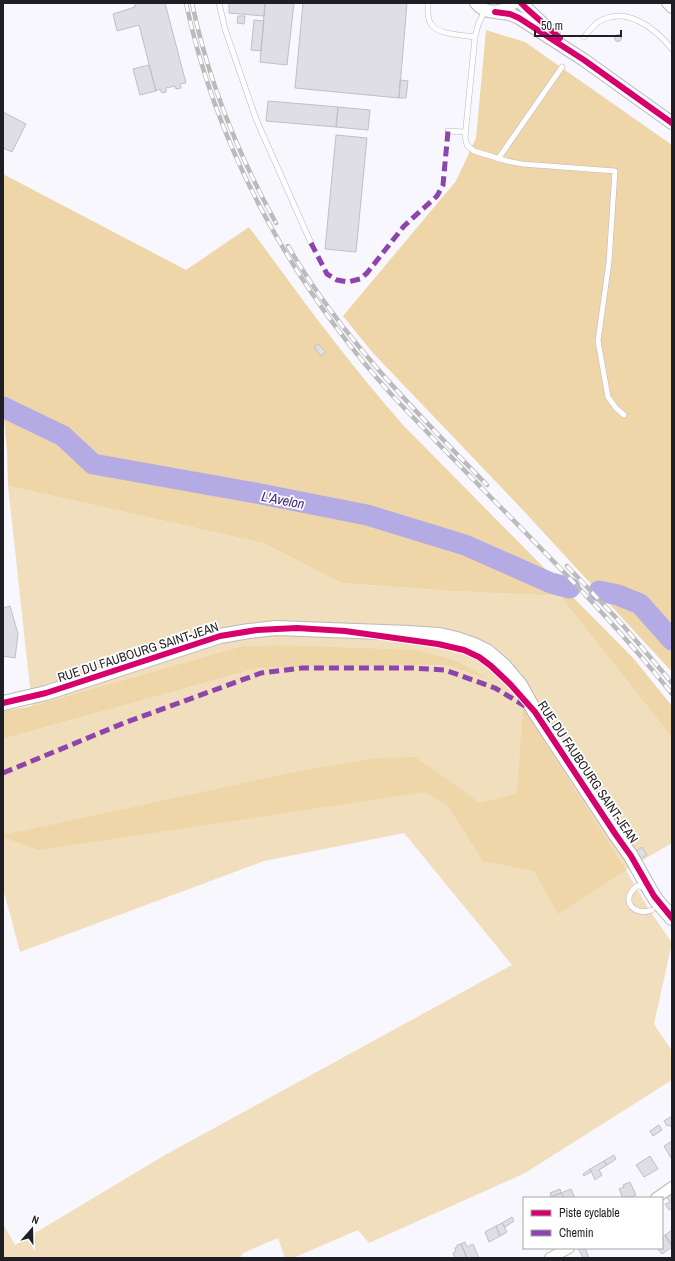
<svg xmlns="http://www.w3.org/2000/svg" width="675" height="1261" viewBox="0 0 675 1261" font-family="'Archivo Narrow',sans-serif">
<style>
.green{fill:#f1debc}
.forest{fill:#efd6a9}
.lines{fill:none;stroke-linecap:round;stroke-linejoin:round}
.river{stroke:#b5abe4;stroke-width:21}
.building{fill:#dfdee4;stroke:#c0bfc4}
.service-casing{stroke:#bab9be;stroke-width:6}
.minor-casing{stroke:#bab9be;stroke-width:12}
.tertiary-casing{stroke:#bab9be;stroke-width:14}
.secondary-casing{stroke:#bab9be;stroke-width:16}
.service{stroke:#fefeff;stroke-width:5}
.minor{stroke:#fefeff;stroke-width:10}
.tertiary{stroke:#fefeff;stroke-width:12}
.secondary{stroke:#fefeff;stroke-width:14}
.rail-casing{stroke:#bbbbbc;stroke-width:4.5}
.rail{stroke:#fff;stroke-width:3;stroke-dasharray:9;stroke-linecap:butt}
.quiet{stroke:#8e44ad;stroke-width:5;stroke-dasharray:10 5;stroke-linecap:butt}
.cycleway-casing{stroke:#fff;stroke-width:8}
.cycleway{stroke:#d6006c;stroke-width:6}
.labels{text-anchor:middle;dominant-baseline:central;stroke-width:3.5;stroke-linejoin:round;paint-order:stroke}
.street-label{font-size:13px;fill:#1e1e24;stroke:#fff}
.water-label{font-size:14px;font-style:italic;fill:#422682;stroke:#fff}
</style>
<rect width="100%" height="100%" fill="#f8f7fd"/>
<path class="green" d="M8,486l255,57 78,40 110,8 109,5 112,142v105l-46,27 24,41 22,32 -18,81 18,27v29l-147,93 -156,70 -11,-13 -65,28h-8l-7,-20 -35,15 -3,5h-237v-34l12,21 150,-90 347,-190 -108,-132 -140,28 -244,91 -17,-64v-149l256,-71 186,-3 43,14 -31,-18 -184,-16 -31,1 -210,60z"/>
<path class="forest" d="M486,30l39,12 147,103v527l-152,-165 -147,-154 -30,-37 113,-135 20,-43z
M3,174l183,96 63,-43c50,68 99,136 155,199l230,233 38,47v32l-112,-142 -109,-5 -110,-8 -78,-40 -255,-57 -1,-35 -4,-45z
M273,645l143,5 41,11 34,19 -46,-15 -186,3 -256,71v-28l29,-5 210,-60z
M523,708l103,162 -68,44 -24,-43 -51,-10 -35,-55 -23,-14 -386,58 -36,-13v-2l292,-63 81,-14 39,-1 65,46 37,-10z"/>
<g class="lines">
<path class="river" d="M3,407l60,29 30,28 168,30 106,21 98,30 86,38 19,5
M599,591l19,4 22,9 32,36"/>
</g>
<path class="building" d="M134,3h31l21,80 -6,1 1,4 -5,1 -1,-3 -9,2v4l-4,1 -2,-4 -4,2 -17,-66 -22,6 -4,-17 22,-7z
M229,3h36l-1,13 -35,-3z
M265,3h29l-7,62 -27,-3z
M303,3h104l-8,95 -104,-10z
M238,16h7l-1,8 -7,-1z
M254,20l10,1 -3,30 -10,-1z
M614.5 38a3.5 3.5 0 1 1 7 0a3.5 3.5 0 1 1-7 0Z
M149,65l7,26 -16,4 -7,-26z
M400,80l8,1 -2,17h-7z
M268,101l70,6 -2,20 -70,-6z
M338,107l32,3 -2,20 -32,-3z
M3,112l23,12 -14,28 -9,-4z
M336,135l31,3 -11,114 -31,-3z
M318,344l8,8 -5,4 -7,-9z
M10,606l8,28 -3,24 -12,-2v-48z
M642,847l5,8 -7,4 -5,-7z
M672,1116v10l-1,1 -1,-2 -3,1 -3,-5z
M659,1125l3,5 -9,6 -3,-5z
M672,1141v17h-1l-7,-12z
M614,1155l2,4 -9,6 -3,-4z
M650,1156l8,13 -14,8 -8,-12z
M604,1161l3,4 -8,5 3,5 -7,5 -5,-11z
M590,1169l1,3 -7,4 -1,-2z
M630,1182l6,13 -7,3 -1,-2 -5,2 -4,-9 5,-2 -1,-2z
M560,1189l1,4 -10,4 -1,-4z
M571,1189l4,9h-11l-3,-5z
M561,1193l3,5h-12l-1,-1z
M672,1194v14l-3,2 -4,-6 5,-2 -3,-5z
M512,1217l2,4 -9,6 -3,-4z
M502,1223l5,9 -7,4 -4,-10z
M496,1226l4,10 -11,6 -4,-10z
M672,1230v15l-7,-10z
M665,1235l7,12 -10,7 -5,-6h5v-11z
M465,1242l2,5 6,-3 6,14h-12l-6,-14z
M461,1244l6,14h-12l-2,-5 3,-2 -1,-3 2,-1v-2z
M578,1248h7l4,10h-6z"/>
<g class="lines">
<g class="service-casing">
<path id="service" d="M219,3l6,26 31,90 55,124
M428,3c0,6 -1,13 2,19 5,13 32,13 45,15
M485,10l-7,15 -3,12 -10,100 2,8 7,6 33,10 15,3 93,7 -6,91 -11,79 10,56 8,11 8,7
M584,37c4,-5 8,-10 13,-14 28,-19 58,5 75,26
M448,131l17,1
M498,159l64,-92
M645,887l-8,-1c-18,14 -3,31 15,24"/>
</g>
<g class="minor-casing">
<path id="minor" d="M667,3l5,5
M656,1198l16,-11
M550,1258l19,-10"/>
</g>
<g class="tertiary-casing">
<path id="tertiary" d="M476,3c10,12 26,11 37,0
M521,3l33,31
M495,12l15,2 9,4 65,42 88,63"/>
</g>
<g class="secondary-casing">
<path id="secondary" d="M3,703l43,-10 174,-57 29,-5 27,-3 133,5 30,2 18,4 17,6 14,7 16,14 16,19 15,27 81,123 15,21 20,36 6,9 15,17"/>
</g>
<use href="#service" class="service"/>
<use href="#minor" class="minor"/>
<use href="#tertiary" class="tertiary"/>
<use href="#secondary" class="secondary"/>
<g class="rail-casing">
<path id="rail" d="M186,3c31,146 105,280 205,391 93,100 195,193 281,300
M192,3c16,77 46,151 84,220
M288,246c52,90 127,165 199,239
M567,566l54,57 51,60"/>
</g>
<use href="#rail" class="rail"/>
<path class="quiet" d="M311,243l16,31 10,6 11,2 12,-3 7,-6 37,-47 33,-30 6,-11 5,-54
M3,773l121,-50 137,-50 41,-5h110l33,2 50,18 30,18"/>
<g class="cycleway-casing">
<path id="cycleway" d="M521,3l6,6 33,29
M495,12l15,2 9,4 65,42 88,63
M3,703l43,-10 174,-57 37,-6 40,-2 48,3 93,13 26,6 15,7 12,9 19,18 25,28 81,123 15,21 23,40 18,22"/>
</g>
<use href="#cycleway" class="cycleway"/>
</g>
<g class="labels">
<g class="street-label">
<text transform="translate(138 652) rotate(-18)">RUE DU FAUBOURG SAINT-JEAN</text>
<text transform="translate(588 772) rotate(56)">RUE DU FAUBOURG SAINT-JEAN</text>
</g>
<g class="water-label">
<text transform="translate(283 500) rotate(11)">L'Avelon</text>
</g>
</g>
<rect width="675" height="1261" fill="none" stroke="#1e1e24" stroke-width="8"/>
<rect x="523" y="1197" width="140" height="52" fill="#ffffff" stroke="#a5a5a7"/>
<rect x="531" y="1210" width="20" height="6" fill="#d6006c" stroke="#a5a5a7"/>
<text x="559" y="1217" font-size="12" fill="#1e1e24">Piste cyclable</text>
<rect x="531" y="1230" width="20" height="6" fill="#8e44ad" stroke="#a5a5a7"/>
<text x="559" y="1237" font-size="12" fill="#1e1e24">Chemin</text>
<g transform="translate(32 1229) rotate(20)" stroke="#ffffff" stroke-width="3" paint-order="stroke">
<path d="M0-3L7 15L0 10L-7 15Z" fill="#1e1e24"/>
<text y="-6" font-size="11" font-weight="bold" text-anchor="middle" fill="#1e1e24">N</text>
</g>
<path d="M535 30v6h86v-6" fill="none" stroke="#1e1e24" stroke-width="2"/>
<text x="541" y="30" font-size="12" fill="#1e1e24" stroke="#ffffff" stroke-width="3" paint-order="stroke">50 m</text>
</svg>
